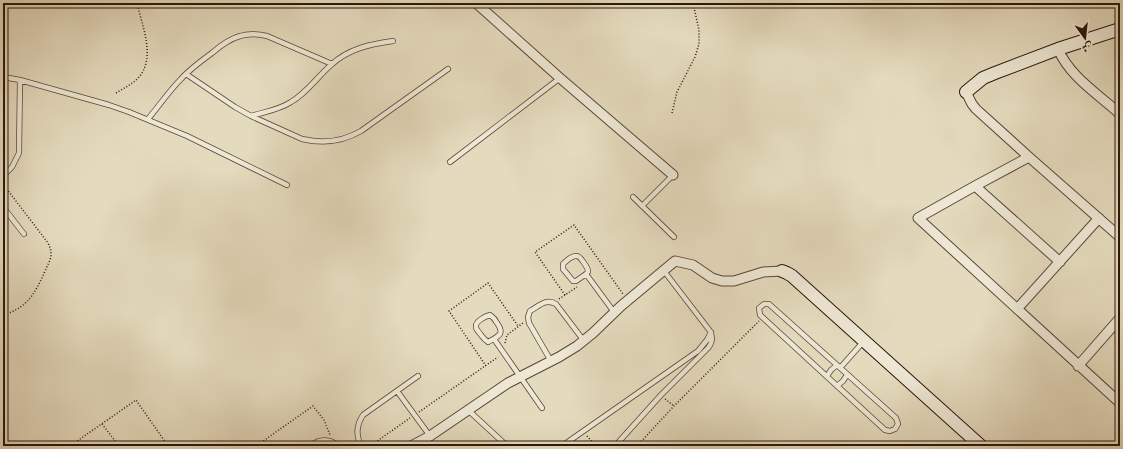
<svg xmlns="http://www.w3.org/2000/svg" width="1123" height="449" viewBox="0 0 1123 449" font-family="'IM FELL English',Amiri,serif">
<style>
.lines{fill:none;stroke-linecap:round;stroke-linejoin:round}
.lane-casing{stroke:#594738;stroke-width:6}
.street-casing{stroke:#594738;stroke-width:11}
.secondary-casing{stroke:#2b160c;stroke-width:14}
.path{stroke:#2b160c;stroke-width:1.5;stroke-dasharray:1 2;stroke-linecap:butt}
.lane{stroke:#ede7d4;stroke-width:4.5}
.street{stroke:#ede7d4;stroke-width:9}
.secondary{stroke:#ede7d4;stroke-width:12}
</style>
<rect width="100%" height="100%" fill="#e4dabd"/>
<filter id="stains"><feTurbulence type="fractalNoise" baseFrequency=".005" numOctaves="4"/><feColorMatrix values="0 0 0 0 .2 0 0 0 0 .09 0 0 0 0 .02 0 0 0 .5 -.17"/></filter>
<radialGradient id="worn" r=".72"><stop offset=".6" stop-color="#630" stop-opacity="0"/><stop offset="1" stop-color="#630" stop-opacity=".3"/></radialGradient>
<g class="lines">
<g class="lane-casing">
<path id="lane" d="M186,74l49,33 16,9 51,23c21,5 40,3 59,-8l87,-62
M3,77l17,3 89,25 20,7 58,24 100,49
M251,116c13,-4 28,-6 40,-14 16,-9 26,-25 40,-37 17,-16 39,-21 62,-24
M148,119c11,-13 21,-28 33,-40 9,-10 20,-18 31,-26 8,-7 17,-14 28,-17 9,-3 18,-2 27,0l65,28
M450,162l110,-84
M3,176l9,-9 7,-14 1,-73
M633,197l41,40
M642,206l31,-31
M3,207l21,27
M586,274l-10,7h-3l-10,-12v-5c3,-3 9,-9 14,-8 3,0 11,12 11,15 0,2 -1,2 -2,3l28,38
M764,304h5l127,114 2,6 -3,5 -5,2 -5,-1 -125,-115 -1,-7z
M490,315c3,2 5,4 7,8 8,11 2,13 -9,19 -3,-2 -4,-3 -7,-7 -1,-2 -5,-5 -5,-8 -1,-6 10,-11 14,-12z
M494,339l48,69
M551,361l-22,-38 -1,-6 2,-6c9,-5 16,-13 26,-7l28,37
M840,368l24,-27
M827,376l4,-6 6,-5
M837,386l6,-5 4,-6
M397,391l33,45
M468,410l39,36
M310,446c9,-7 19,-8 29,0
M361,446c-5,-11 -5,-20 2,-31l55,-39
M562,446l136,-95 9,-11 4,-8
M615,446l46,-51 47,-47c5,-6 5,-11 2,-17l-46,-60"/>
</g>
<g class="street-casing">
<path id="street" d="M476,3l84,75 113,97
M1058,49c12,28 40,45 62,65
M966,92l6,12 4,5 53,48 91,80
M1029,157l-54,29 -57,32 202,185
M975,186l85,76
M1017,309l82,-91
M1078,366l42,-48
M411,446l19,-10 78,-53 51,-26 18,-11 16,-13 28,-27 54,-45 18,4 19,13 10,3h12l29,-9 19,-1"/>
</g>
<g class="secondary-casing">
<path id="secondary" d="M966,92l17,-14 12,-5 63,-24 62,-20
M782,271l5,2 5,3 189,170"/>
</g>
<path class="path" d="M116,93c8,-5 17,-9 23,-16 17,-20 3,-51 -2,-74
M672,113l5,-21 18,-35 4,-13v-14l-6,-27
M3,184l45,59c3,6 4,11 2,17 -7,15 -14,35 -27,45 -6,5 -13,8 -20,10
M565,295l-30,-43 39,-27 49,69
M559,299l18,-12
M505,343l2,-8 16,-12
M486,366l-37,-55 39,-28 30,43
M665,399l9,7
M419,412l79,-55
M102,424l14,18
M587,436l9,10
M70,446l66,-46 32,46
M256,446l57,-40 11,14 6,15
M370,446l40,-28
M637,446l37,-40 85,-85"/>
<use href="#lane" class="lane"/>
<use href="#street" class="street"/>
<use href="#secondary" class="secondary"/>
</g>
<rect width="1123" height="449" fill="none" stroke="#e4dabd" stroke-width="16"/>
<rect x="4" y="4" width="1115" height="441" fill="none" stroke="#2b160c" stroke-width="2"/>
<rect x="8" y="8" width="1107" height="433" fill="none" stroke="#2b160c"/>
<g transform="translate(1085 38) rotate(165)" stroke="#ede7d4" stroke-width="3" paint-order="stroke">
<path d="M0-3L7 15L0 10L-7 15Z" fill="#2b160c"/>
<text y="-6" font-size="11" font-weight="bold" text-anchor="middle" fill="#2b160c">ش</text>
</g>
<rect width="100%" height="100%" filter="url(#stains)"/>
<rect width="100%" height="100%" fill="url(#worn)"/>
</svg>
